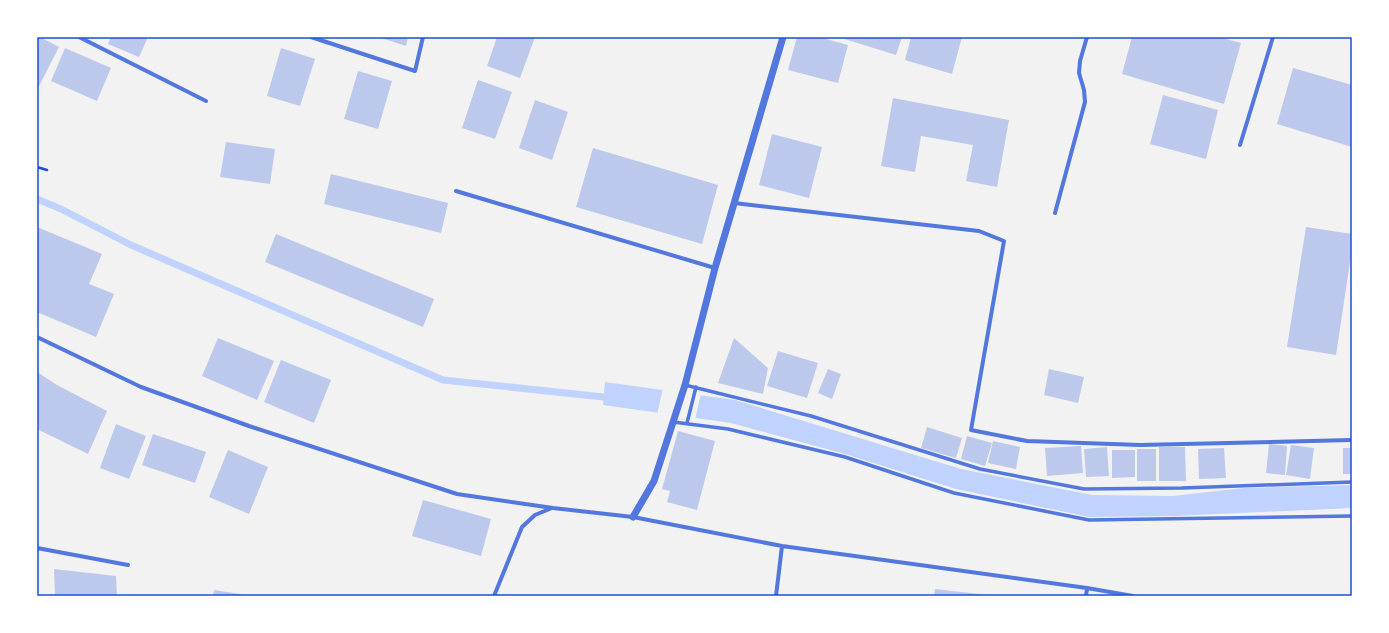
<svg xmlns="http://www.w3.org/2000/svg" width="1389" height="633" viewBox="0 0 1389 633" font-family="'PT Sans Narrow',sans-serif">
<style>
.water{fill:#bfd3fe}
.pier{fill:#f2f2f2}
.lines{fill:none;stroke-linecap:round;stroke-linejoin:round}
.stream{stroke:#bfd3fe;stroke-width:7}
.building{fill:#bdc9ec}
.path{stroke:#1d4ed8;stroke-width:2.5}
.pedestrian{stroke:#5277de;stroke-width:3.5}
.minor{stroke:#5277de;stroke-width:4}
.tertiary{stroke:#5277de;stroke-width:7}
.neatline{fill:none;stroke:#1d4ed8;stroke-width:1.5}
</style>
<rect width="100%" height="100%" fill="#f2f2f2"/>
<path class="water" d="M605,382l130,18 226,69 131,26 81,1 71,-8 108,-3v23l-178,8 -85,1 -133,-28 -111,-35 -114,-31 -128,-18z"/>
<path class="pier" d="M663,388l38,5 -6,27 -38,-5z"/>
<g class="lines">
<path class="stream" d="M37,199l24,10 70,36 312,135 170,18"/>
</g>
<path class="building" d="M37,37h3l19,10 -22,43z
M111,37h37l-9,20 -31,-13z
M378,37h30l-2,9z
M497,37h38l-15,41 -33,-12z
M797,37h22l29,8 -10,38 -50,-13z
M838,37h64l-6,18z
M911,37h51l-10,37 -47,-14z
M1132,37h87l22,6 -17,61 -102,-30z
M65,48l46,20 -14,33 -46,-20z
M281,48l34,11 -15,47 -33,-10z
M1293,68l59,17v62l-75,-23z
M358,71l34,10 -14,48 -34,-10z
M478,80l34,12 -17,47 -33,-11z
M1163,95l55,15 -12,49 -56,-15z
M893,98l116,22 -12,67 -31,-6 7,-36 -52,-9 -6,36 -34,-6z
M535,100l33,12 -16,48 -33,-12z
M772,134l50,13 -13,51 -50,-13z
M226,142l49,7 -5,35 -50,-7z
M593,148l125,37 -16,59 -126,-37z
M331,174l117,29 -7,30 -117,-29z
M37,227l65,27 -13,30 25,10 -18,43 -59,-25z
M1306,227l46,7v15l-16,106 -49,-8z
M276,234l158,65 -11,28 -158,-65z
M218,338l56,23 -17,39 -55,-24z
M734,338l34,30 -5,26 -45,-11z
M778,351l40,12 -11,35 -40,-12z
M281,360l50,20 -17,43 -50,-21z
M828,369l13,5 -9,25 -14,-6z
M1049,369l35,8 -6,26 -34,-8z
M37,372l20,13 50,26 -19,43 -51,-25z
M116,424l30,12 -17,43 -29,-11z
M927,427l35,11 -6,20 -35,-10z
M678,431l37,10 -18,69 -30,-8 3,-11 -8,-2z
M153,434l53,18 -11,31 -53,-18z
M967,436l25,7 -7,23 -24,-7z
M993,441l27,6 -4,22 -28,-6z
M1269,444l18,2 -2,29 -19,-2z
M1291,445l23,3 -4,31 -24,-4z
M1081,446l2,27 -36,3 -2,-28z
M1107,447l2,29 -23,1 -2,-28z
M1159,447h26l1,34h-27z
M1224,448l2,30 -27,1 -1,-30z
M1343,448h9v26h-9z
M1137,449h19v32h-19z
M228,450l40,17 -19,47 -40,-17z
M1112,450h23v27l-23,1z
M423,500l68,19 -10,37 -69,-20z
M54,569l62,7 1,20h-62z
M935,589l53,6v1h-54z
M214,590l32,5v1h-33z"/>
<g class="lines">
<path class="path" d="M37,167l10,3"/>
<path class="pedestrian" d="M685,385l126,31 169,53 104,20 98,-1 170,-6
M673,422l55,7 117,28 109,36 135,27 263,-4
M687,423l9,-36"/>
<path class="minor" d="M79,37l127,64
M311,37l104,34 8,-34
M1240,145l33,-108
M456,191l259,77
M734,203l245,28 25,10 -33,189 56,11 113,4 212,-5
M1055,213l30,-111 -1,-12 -5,-17 1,-12 7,-24
M37,337l104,50 108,39 208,68 96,14 80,9 149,29 305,42 46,8
M37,548l91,17
M494,596l28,-69 13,-12 17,-7
M776,596l6,-50
M1086,596l1,-8"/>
<path class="tertiary" d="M633,517l21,-36 31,-96 30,-117 68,-231"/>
</g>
<rect width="1389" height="633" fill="none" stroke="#ffffff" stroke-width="76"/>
<rect x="38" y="38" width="1313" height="557" class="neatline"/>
</svg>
